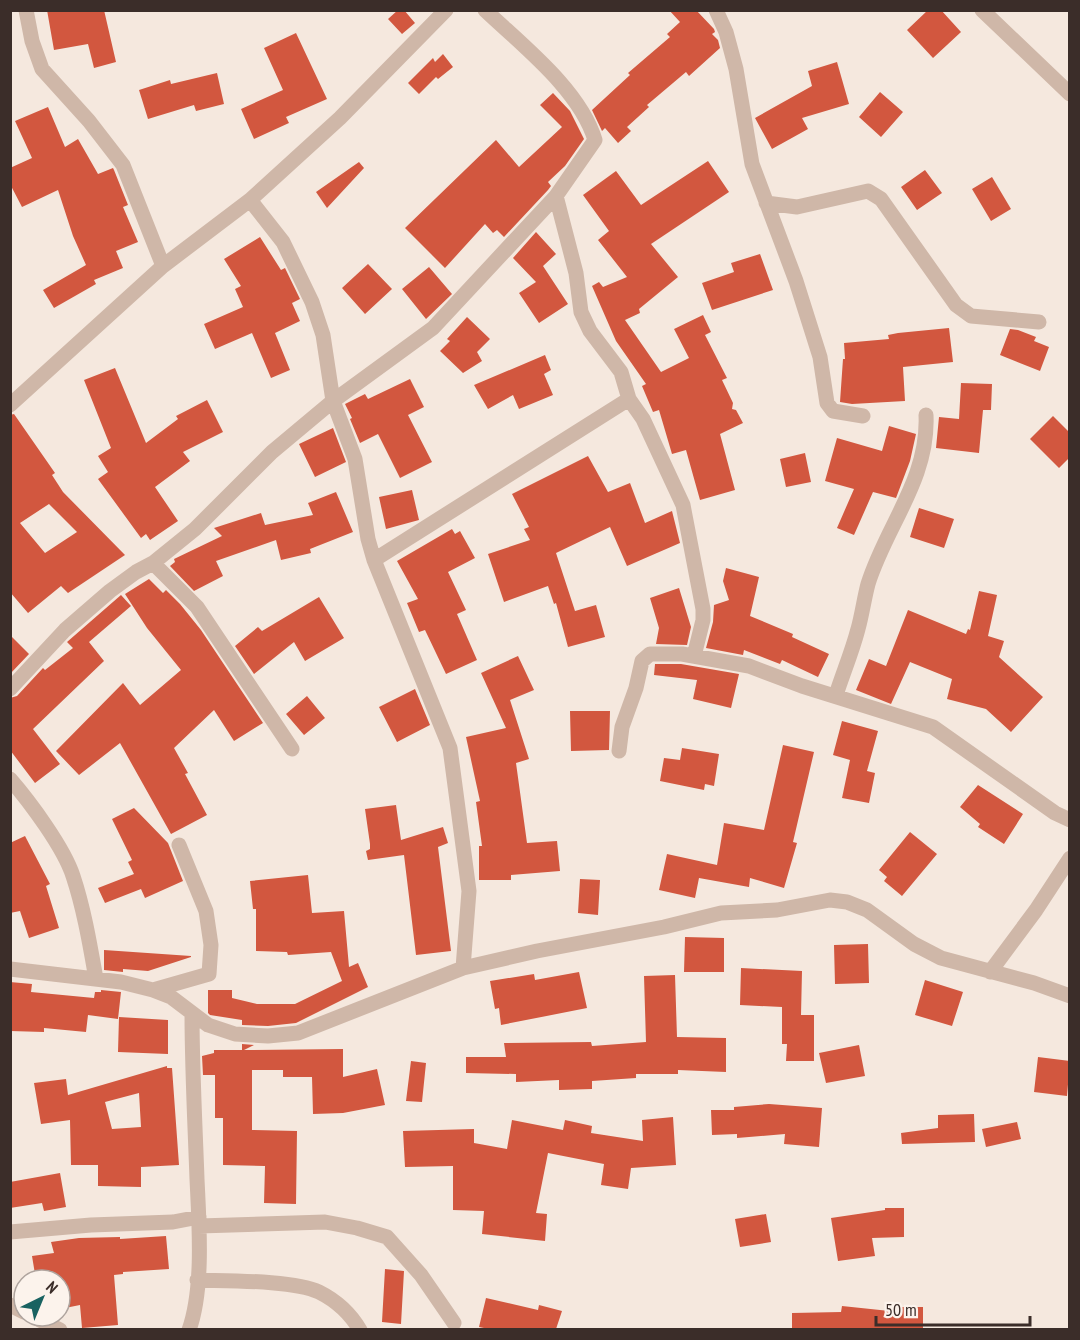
<svg xmlns="http://www.w3.org/2000/svg" width="1080" height="1340" viewBox="0 0 1080 1340" font-family="'PT Sans Narrow',sans-serif">
<style>
.building{fill:#d2573f;fill-rule:evenodd}
.lines{fill:none;stroke-linecap:round;stroke-linejoin:round}
.street{stroke:#cfb7a8;stroke-width:15}
</style>
<rect width="100%" height="100%" fill="#f5e8de"/>
<path class="building" d="M47,10h57l12,52 -22,6 -6,-24 -34,6z
M398,10h6l11,13 -13,11 -14,-15z
M669,10h27l18,19 1,3 -3,2 6,6 2,8 -31,28 -3,-4 -39,33 2,2 -22,20 4,4 -13,12 -13,-15 -3,3 -10,-21 38,-35 -2,-2 42,-36 -3,-3 13,-12z
M928,10h13l20,22 -28,26 -26,-28z
M296,33l31,66 -41,18 3,6 -35,16 -13,-30 42,-19 -19,-42z
M443,54l10,13 -15,12 -2,-2 -17,17 -11,-11 25,-25 2,4z
M837,62l12,42 -47,14 6,11 -36,20 -17,-31 57,-32 -4,-15z
M217,73l7,31 -28,7 -2,-6 -46,14 -9,-29 31,-10 1,4z
M880,92l23,20 -22,25 -22,-20z
M553,93l17,18 14,28 -19,27 -17,16 3,4 -3,4 -44,47 -7,-7 -4,3 -8,-9 -40,44 -40,-40 91,-88 23,27 43,-40 -22,-22z
M48,107l17,40 13,-8 20,35 15,-6 1,2 14,35 -5,2 15,35 -22,9 7,17 -29,12 2,4 -42,24 -11,-18 43,-25 -13,-29 -15,-46 -36,17 -12,-23v-16l22,-10 -17,-37z
M708,161l21,31 -78,52 27,33 -39,32 1,4 -15,7 36,52 28,-14 -15,-29 29,-14 8,17 -6,3 22,43 -5,2 11,23 -1,6 4,1 7,13 -23,11 15,56 -35,10 -14,-50 -14,4 -13,-44 -6,2 -11,-26 4,-2 -30,-43 -24,-55 7,-4 4,5 24,-10 -29,-37 11,-9 -26,-36 33,-24 25,34z
M359,162l5,6 -37,40 -11,-16z
M925,170l17,23 -25,17 -16,-23z
M992,177l19,32 -20,12 -19,-32z
M536,232l20,22 -13,12 25,38 -29,19 -20,-30 17,-11 -23,-24z
M260,237l21,33 4,-2 15,31 -8,4 8,18 -25,12 15,37 -19,8 -19,-45 -37,16 -11,-25 39,-17 -8,-18 6,-3 -17,-27z
M760,254l13,36 -61,20 -10,-27 32,-11 -3,-9z
M368,264l24,25 -27,25 -23,-26z
M429,267l23,27 -26,25 -24,-30z
M467,317l23,22 -13,13 5,9 -19,12 -23,-22 10,-10 -3,-2z
M949,328l4,34 -50,5 2,34 -53,3 -12,-2 3,-43h2l-1,-16 45,-4 -1,-4 10,-2z
M1010,329l8,1 18,7 -2,4 15,6 -9,24 -40,-16z
M545,355l6,15 -7,4 9,21 -34,14 -6,-14 -25,14 -14,-24z
M115,368l31,75 32,-24 -2,-3 31,-16 16,32 -40,20 7,9 -35,26 23,34 -28,19 -4,-6 -5,4 -43,-59 10,-7 -10,-16 13,-8 -27,-68z
M410,379l14,28 -16,8 24,47 -32,16 -22,-44 -18,9 -10,-24 2,-1 -7,-14 20,-10 3,5z
M961,383l31,1 -1,26h-8l-4,43 -43,-5 3,-31 20,2z
M14,414l41,59 -3,2 11,17 62,63 -57,38 -7,-7 -33,27 -18,-21v-177zM49,504l28,28 -32,21 -25,-30z
M1053,416l17,17v24l-11,11 -29,-29z
M889,426l27,8 -6,27 -14,37 -23,-6 -19,43 -17,-7 17,-39 -29,-8 12,-43 45,13z
M333,428l13,34 -31,15 -16,-33z
M805,453l6,29 -25,5 -6,-28z
M588,456l20,36 22,-9 15,40 27,-12 8,32 -53,23 -17,-39 -54,26 19,58 21,-6 9,32 -37,10 -12,-44 -2,1 -6,-18 -44,16 -16,-48 42,-14 -6,-11 5,-2 -17,-33z
M412,490l7,30 -33,9 -7,-32z
M336,492l17,40 -43,17 1,4 -30,7 -5,-20 -60,21 7,15 -29,15 -24,-25 5,-4 -1,-3 48,-23 -8,-8 47,-15 4,12 48,-10 -5,-12z
M919,508l35,11 -10,29 -34,-11z
M452,529l3,5 5,-3 15,27 -27,14 18,38 -9,4 20,46 -31,14 -21,-44 -6,2 -12,-29 11,-4 -21,-38z
M726,568l33,9 -9,39 43,18 -1,3 37,17 -11,23 -36,-17 -2,4 -36,-14 -1,5 -37,-7 7,-26 1,-17 15,-5 -6,-19z
M149,579l14,14 3,-3 14,14 21,26 62,93 -29,18 -20,-31 -40,38 14,25 -3,1 22,41 -36,19 -51,-91 -41,32 -23,-24 67,-68 17,22 41,-35 -34,-42 -22,-34z
M679,588l12,39 -4,18 -31,-1 3,-16 -9,-30z
M979,591l18,4 -9,41 16,5 -5,16 44,40 -32,35 -25,-23 -39,-10 5,-20 -42,-17 -19,42 -35,-14 13,-31 17,7 22,-56 58,24 2,-5 2,1z
M121,595l10,11 -42,36 15,19 -71,68 27,35 -25,19 -25,-33v-52l7,-2 26,-28 2,2 28,-22 -6,-6z
M319,597l25,41 -39,23 -11,-19 -40,32 -19,-28 23,-19 4,4z
M10,635l19,19 -19,20z
M518,656l16,34 -24,10 19,59 -13,4 11,80 30,-2 3,30 -49,4v5h-32v-34h3l-6,-44 4,-1 -14,-64 40,-9 -25,-55z
M655,664h26l58,10 -8,34 -38,-9 4,-19 -43,-5z
M415,689l15,36 -33,17 -18,-35z
M307,696l18,22 -21,17 -18,-21z
M570,711h40l-1,39 -38,1z
M842,721l36,10 -11,40 8,2 -6,30 -27,-5 8,-38 -17,-5z
M783,745l31,7 -21,90 4,1 -13,45 -34,-10 -1,9 -50,-9 -4,20 -36,-8 8,-36 50,11 7,-42 40,7z
M682,748l37,6 -5,32 -9,-2 -1,6 -44,-9 4,-23 16,2z
M978,785l45,29 -19,30 -26,-17 2,-3 -20,-17z
M396,805l5,35 42,-13 5,16 -10,4 13,104 -35,4 -12,-100 -36,5 -2,-9 4,-2v-5l-5,-35z
M134,808l34,35 15,38 -38,17 -4,-9 -36,14 -7,-15 36,-14 -6,-12 4,-2 -20,-41z
M910,832l27,22 -35,42 -18,-15 3,-4 -8,-7z
M25,836l25,48 -4,2 13,42 -30,10 -9,-27 -10,2v-70z
M308,875l4,38 32,-2 5,56 9,-4 10,24 -72,36 -28,3 -26,-1v-5l-32,-5 -2,-2v-23h24v8l25,6h38l47,-23 -11,-29 -43,3 -1,-3 -31,-1v-42h-3l-3,-28z
M580,879l20,1 -2,35 -20,-2z
M685,937l39,1v34h-40z
M868,944l1,39 -34,1 -1,-39z
M104,950l87,6v1l-43,14 -25,-2v3l-19,-2z
M741,968l61,3 -1,44h13v46h-28l1,-17h-5v-37l-42,-2z
M579,972l8,36 -86,17 -2,-17 -4,1 -5,-28 44,-7 1,6z
M675,975l2,62 49,1v34l-48,-2v4h-42v4l-44,3v8l-33,1v-10l-43,2v-8l-50,-1v-16h40l-2,-14 87,-1 1,4 54,-4 -2,-66z
M925,980l38,12 -11,34 -37,-11z
M10,982l22,2 -1,8 63,6 1,-6h6v-2l20,2 -3,27 -30,-4 -2,17 -42,-4v4l-34,-1z
M119,1017l49,3v34l-50,-2z
M242,1044l12,1 -10,5 99,-1v28l34,-8 8,36 -42,8 -30,1 -1,-37h-29v-7h-31v60l45,1 -1,73 -32,-1 1,-37 -42,-1v-47h-8v-43h-12l-1,-19 12,-3v-3h28z
M859,1045l6,31 -39,7 -7,-30z
M1038,1057l32,4 -3,35 -33,-4z
M411,1061l15,2 -4,39 -16,-1z
M167,1066v2h5l7,97 -38,2v20l-43,-1v-21h-27l-1,-45 -29,4 -7,-41 32,-4 2,16zM139,1093l2,34 -29,2 -7,-27z
M769,1104l53,4 -3,39 -35,-3 1,-10 -48,4v-4l-25,1 -1,-25h23v-3z
M974,1114l1,28 -73,2 -1,-11 37,-5v-13z
M673,1117l3,48 -45,3 -3,21 -27,-4 3,-21 -56,-11 -12,60 11,1 -2,27 -63,-7 2,-23 -31,-1v-44l-48,1 -2,-36 71,-2v14l33,6 5,-29 51,10 2,-10 27,6 -1,7 52,8 -1,-21z
M1017,1122l4,17 -35,8 -4,-18z
M60,1173l6,34 -22,4 -2,-8 -32,5v-26z
M885,1208h19v29l-32,1 3,18 -37,5 -7,-43 54,-8z
M766,1214l5,28 -31,5 -5,-28z
M166,1236l3,33 -46,3v2l-9,1 4,50 -36,3 -2,-23 -20,4v-29h-24l-4,-24 22,-3 -3,-11 28,-4 41,-1v2z
M385,1269l19,2 -3,53 -19,-2z
M486,1298l52,12 1,-5 23,6 -6,18h-67l-10,-2z
M842,1306l57,6v-5h24v22h-131v-16l49,-1z"/>
<g class="lines">
<path class="street" d="M26,10l6,31 10,28 47,52 34,44 40,101
M485,10c38,36 95,80 110,130l-39,56 20,77 5,39 9,19 31,41 8,27 14,20 40,86 20,104v11l-9,36
M716,10l10,22 10,37 16,95 44,117 24,76 7,46 6,8 30,5
M982,10l88,84
M250,200l33,42 29,60 11,33 10,66 22,58 13,80 6,21 76,188 19,143 -6,77
M766,203l31,4 71,-16 13,8 75,106 15,11 68,6
M10,405l153,-139 87,-66 90,-82 106,-108
M374,560l255,-161
M153,563l42,-34 77,-77 61,-51 100,-73 123,-132
M10,689l55,-59 45,-39 26,-19 17,-9 44,44 95,142
M836,695c7,-22 16,-43 22,-66 4,-14 6,-30 10,-45 18,-58 61,-105 58,-169
M619,751l3,-24 14,-39 6,-27 8,-7h32l67,12 53,20 131,41 122,86 15,7
M10,779c20,23 54,69 63,97 11,33 17,69 23,103
M10,969l111,13 32,8 18,7 37,28 27,9 33,2 30,-3 165,-65 74,-17 127,-24 57,-14 56,-3 53,-10 17,2 20,8 47,34 27,14 93,25 36,13
M990,972l46,-62 34,-52
M153,990l56,-16 2,-29 -5,-34 -27,-66
M199,1226l126,-4 32,6 30,9 34,38 33,48
M10,1232l81,-7 82,-3 26,-5
M197,1280c30,1 97,0 122,12 18,9 31,21 41,38
M10,1305l14,7
M32,1316l28,14
M189,1330c15,-42 10,-107 8,-151 -2,-56 -5,-111 -5,-166"/>
</g>
<rect width="1080" height="1340" fill="none" stroke="#3b2d29" stroke-width="24"/>
<g transform="translate(42 1298) rotate(43)"><circle r="28" fill="#fcf3ec" stroke="#afa49e" stroke-width="1.5"/>
<path d="M0-4.5L10 22L0 15L-10 22Z" fill="#196261"/>
<text y="-9" font-size="16" font-weight="bold" text-anchor="middle" fill="#3b2d29">N</text>
</g>
<path d="M876 1316v9h154v-9" fill="none" stroke="#3b2d29" stroke-width="3"/>
<text x="885" y="1316" font-size="18" fill="#3b2d29" stroke="#fcf3ec" stroke-width="4.5" paint-order="stroke">50 m</text>
</svg>
